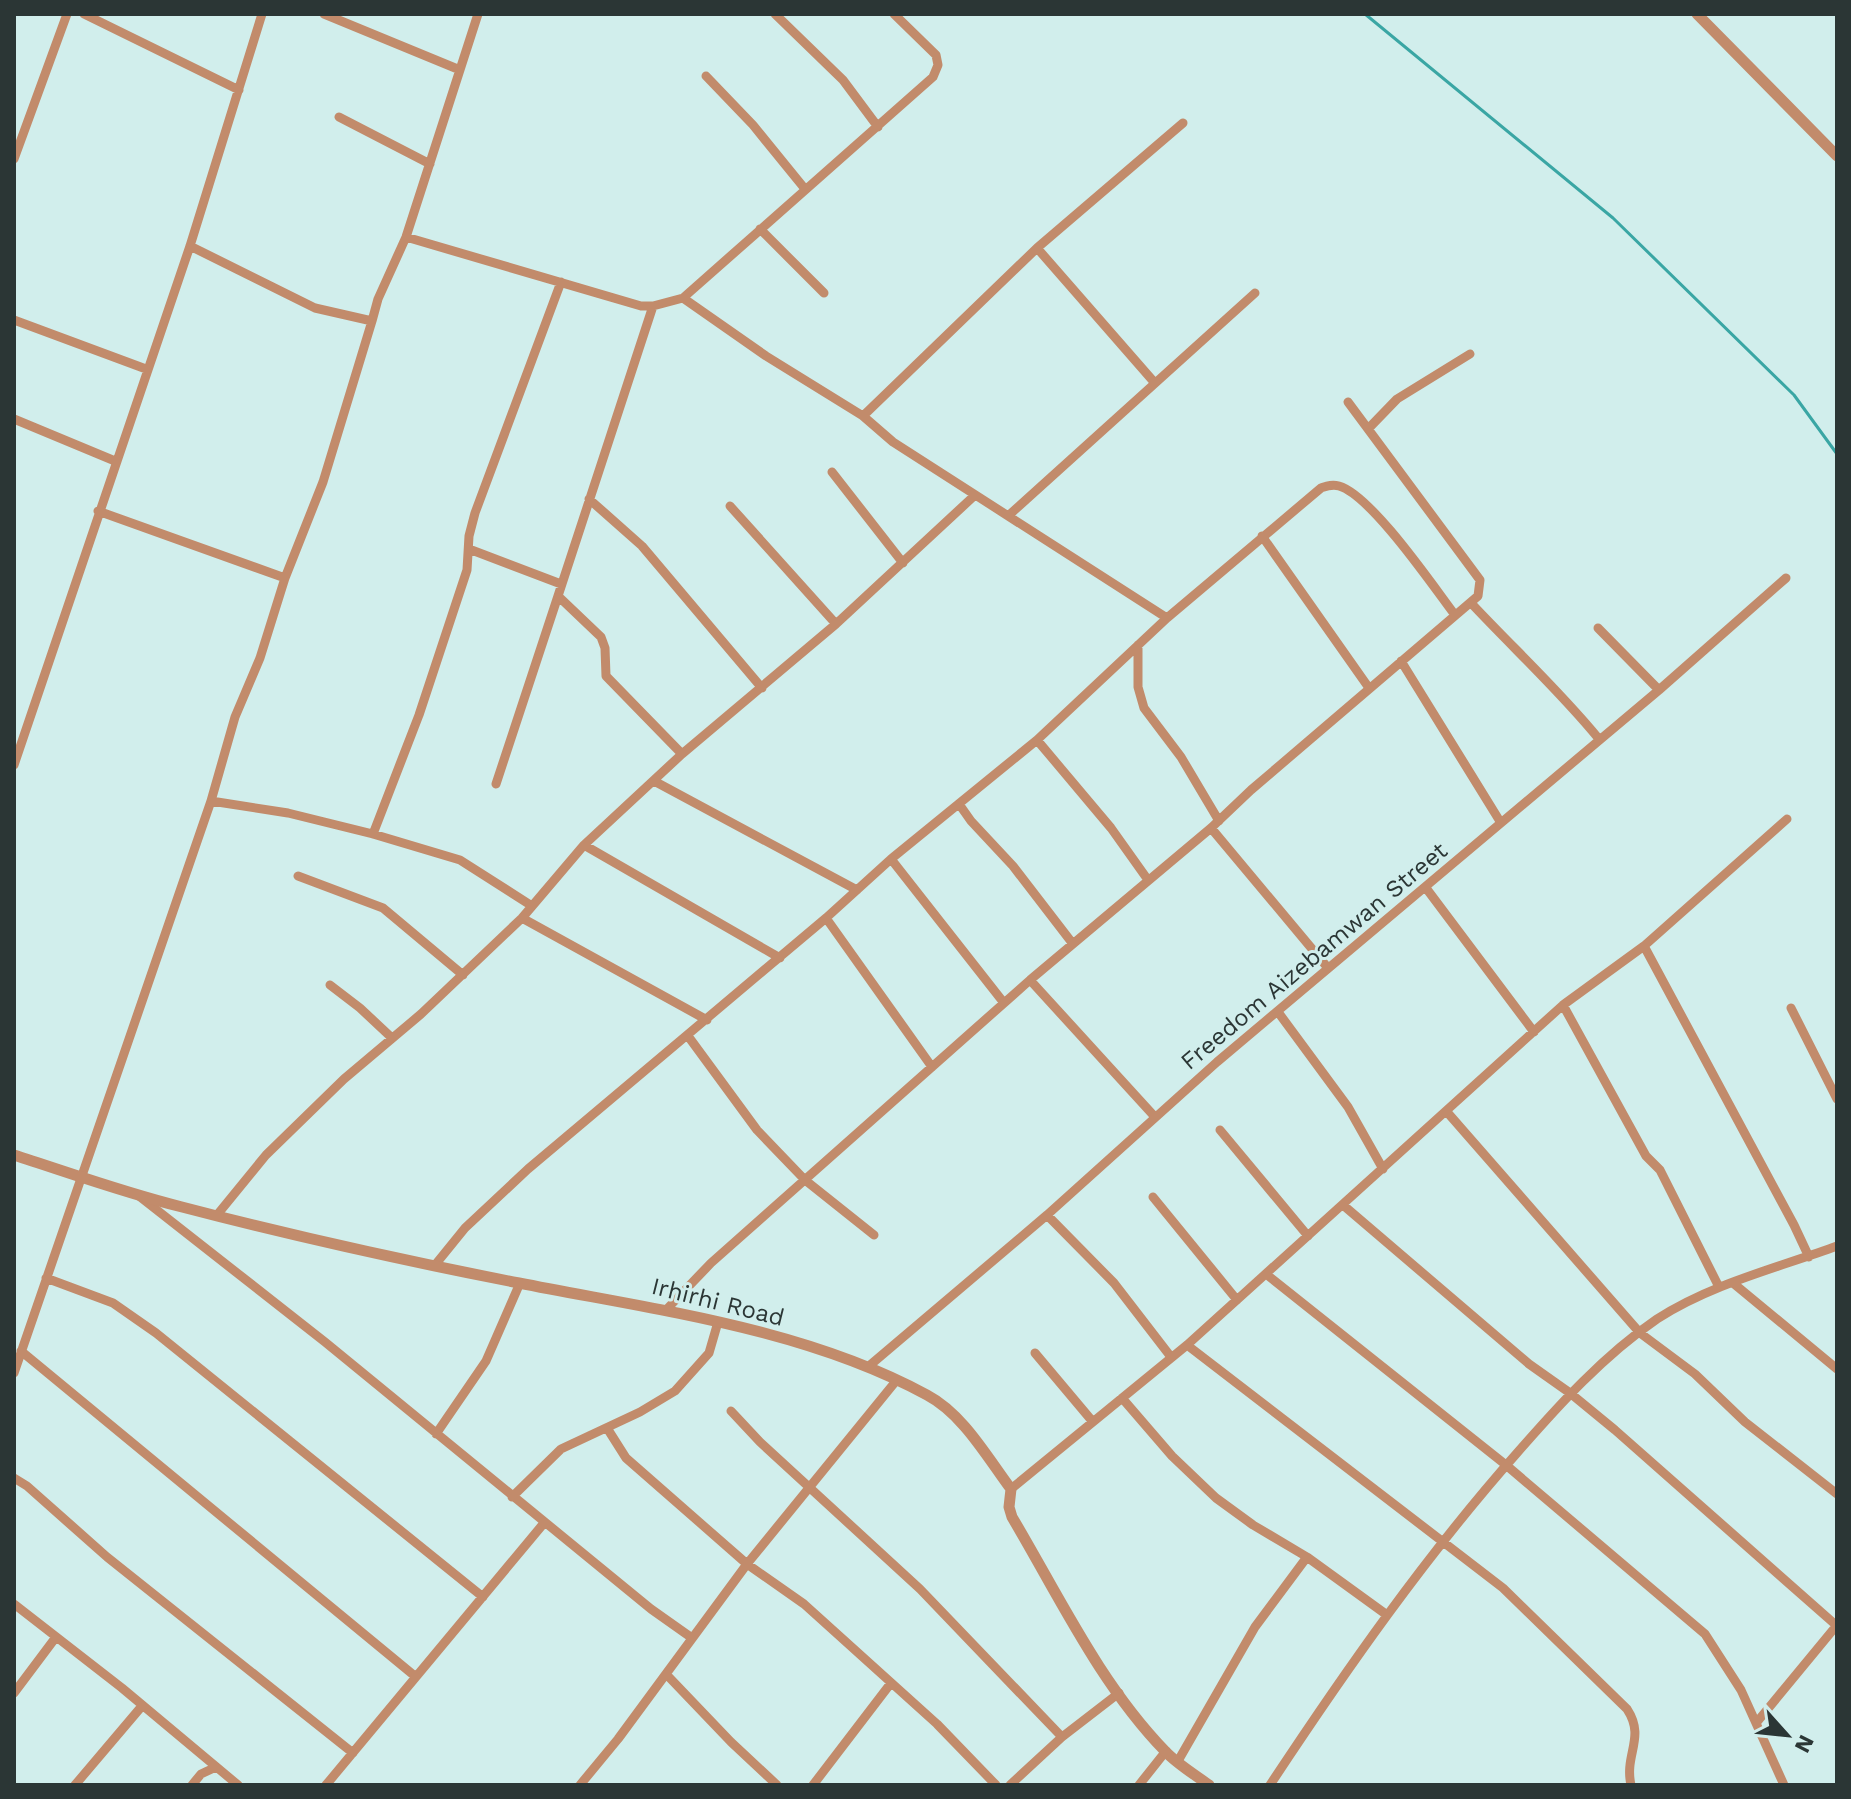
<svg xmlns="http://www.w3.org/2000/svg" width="1851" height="1799" viewBox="0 0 1851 1799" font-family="'Work Sans',sans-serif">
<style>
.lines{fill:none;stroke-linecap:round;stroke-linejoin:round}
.stream{stroke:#3aa6a4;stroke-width:3}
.minor{stroke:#c28b6b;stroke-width:9}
.tertiary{stroke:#c28b6b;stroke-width:11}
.labels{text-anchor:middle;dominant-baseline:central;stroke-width:6;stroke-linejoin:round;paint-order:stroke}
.street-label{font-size:24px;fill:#2b3635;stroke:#d1eeec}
</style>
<rect width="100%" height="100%" fill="#d1eeec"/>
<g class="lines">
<path class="stream" d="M1365,14l248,204 181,177 43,59"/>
<path class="minor" d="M84,14l155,76
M324,14l136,56
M775,14l68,66 35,47
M706,76l47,49 52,64
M339,117l91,47
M14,159l53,-145
M760,229l64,64
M406,237l235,69h12l30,-8 83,58 97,60 30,26 274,176
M190,246l125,62 57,13 6,-22 28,-62 72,-223
M1037,248l117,134
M683,298l250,-221 5,-12 -2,-10 -42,-41
M653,306l-95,290 43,41 4,11 1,28 76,78
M14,320l132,49
M863,416l174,-168 146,-125
M14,419l101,42
M1368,429l29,-30 73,-45
M832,472l71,91
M589,499l53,47 120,142
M730,506l106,118
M98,511l187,67
M1008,516l247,-223
M1262,536l107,152
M469,549l92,35
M1471,603c43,46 89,88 128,136
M1598,628l61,62
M1138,645v42l6,21 37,49 38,64
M1401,661l100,162
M1037,740l74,88 37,52
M14,765l176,-519 72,-232
M654,781l203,109
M496,784l62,-188
M211,801l77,12 85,21 87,26 72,46
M959,804l12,17 42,45 60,78
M1211,828l117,140
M373,834l46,-119 48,-145 2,-34 6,-23 86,-231
M584,845l196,113
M891,859l113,144
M298,876l85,32 80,67
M1426,888l108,144
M522,918l185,102
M826,918l106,149
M1644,946l150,279 15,32
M1030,980l125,137
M330,985l30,23 32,30
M1563,1005l83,151 14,14 59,117
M1791,1008l46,91
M1278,1012l70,95 35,62
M688,1036l69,94 48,50 69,55
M1447,1112l193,221 55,41 50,48 92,72
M1220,1130l88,106
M139,1196l186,146 326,267 41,29
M1153,1197l84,103
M1343,1205l186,159 41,29 45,37 222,196
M217,1215l49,-60 78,-76 77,-65 101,-96 62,-73 98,-91 154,-130 138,-128
M1047,1215l67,68 57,74
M435,1265l30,-37 63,-59 298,-251 65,-59 146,-119 130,-122 154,-130c6,-2 11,-4 18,-2 32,9 94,100 116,129
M1266,1274l240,191 199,169 36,56 43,95
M46,1278l67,25 43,30 327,264
M1733,1283l104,86
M666,1310l45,-47 319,-283 181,-152 40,-38 227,-194 2,-16 -132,-178
M1187,1345l316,243 124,121c19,29 -3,45 4,76
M21,1351l395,326
M1035,1353l58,69
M869,1366l178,-151 170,-153 442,-372 127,-112
M14,1373l197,-572 24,-84 25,-59 25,-80 38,-96 49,-161
M1122,1398l50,58 44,42 37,27 54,32 80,58
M731,1411l29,31 160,147 142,148
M607,1428l19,30 121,106 57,40 133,120 59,61
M436,1434l50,-73 34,-78
M14,1478l13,8 80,71 246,196
M1011,1489l176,-144 376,-340 81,-59 143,-127
M512,1497l49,-48 79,-37 35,-21 34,-38 9,-31
M14,1604l108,84 116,97
M666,1674l65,68 46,43
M14,1693l42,-56
M1757,1722l80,-97
M1178,1761l77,-134 52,-70
M75,1785l67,-79
M192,1785l9,-11 15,-7
M326,1785l218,-262
M580,1785l38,-46 129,-175 149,-183
M813,1785l78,-102
M1010,1785l52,-48 57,-44
M1139,1785l27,-34
M1270,1785c76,-115 155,-228 247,-332 42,-48 86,-97 140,-134 54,-35 120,-51 180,-73"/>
<path class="tertiary" d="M1697,14l140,142
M14,1155c56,18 111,38 168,52 111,29 224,54 337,76 136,27 285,45 408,112 36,19 60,62 84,94l-2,18 3,10c47,79 88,167 153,234 12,13 29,23 44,34"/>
</g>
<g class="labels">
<g class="street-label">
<text transform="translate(1314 956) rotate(-40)">Freedom Aizebamwan Street</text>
<text transform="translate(718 1302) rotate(14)">Irhirhi Road</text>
</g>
</g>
<rect width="1851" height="1799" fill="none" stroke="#2b3635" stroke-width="32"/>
<g transform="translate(1787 1735) rotate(117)" stroke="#d1eeec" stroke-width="6" paint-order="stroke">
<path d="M0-6L14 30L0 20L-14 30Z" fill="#2b3635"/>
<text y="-12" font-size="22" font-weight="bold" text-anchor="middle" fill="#2b3635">N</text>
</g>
</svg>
